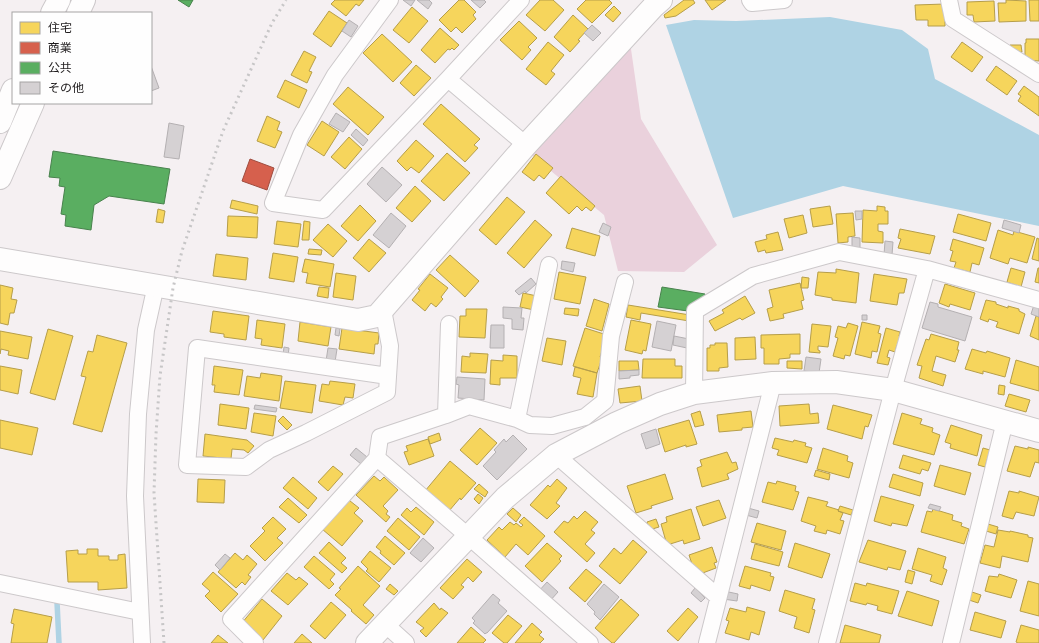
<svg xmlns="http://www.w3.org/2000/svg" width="1039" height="643" viewBox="0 0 1039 643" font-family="'Noto Serif','Noto Sans JP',serif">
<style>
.green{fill:#ead1dc}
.water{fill:#afd3e4}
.homes{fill:#f6d55c;stroke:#b69e49}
.shops{fill:#d6604d;stroke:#9f4c3f}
.public{fill:#5aae61;stroke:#48824d}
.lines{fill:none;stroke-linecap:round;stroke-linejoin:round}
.stream{stroke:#afd3e4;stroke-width:5.5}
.building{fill:#d5d1d3;stroke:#b4b0b2}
.street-casing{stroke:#ccc8ca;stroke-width:18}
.secondary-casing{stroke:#ccc8ca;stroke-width:24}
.street{stroke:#fefdfd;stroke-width:16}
.secondary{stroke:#fefdfd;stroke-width:22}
.rail{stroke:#c7c6c7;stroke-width:3;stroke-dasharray:2 4;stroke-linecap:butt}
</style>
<rect width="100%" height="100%" fill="#f5f0f2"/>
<path class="green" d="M628,28l13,91 76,126 -33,27 -66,-1 -14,-56 -83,-69z"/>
<path class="water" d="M830,17l72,13 26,19 7,30 104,56v91l-196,-40 -110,32 -67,-193 28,-5 42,1z"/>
<path class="homes" d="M335,0h29l-5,6 -3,-2 -10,12 -15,-12z
M459,0h5l12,12 -3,3 3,4 -14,14 -6,-6 -5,5 -12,-12z
M540,0h13l11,10 -19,21 -19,-16z
M586,0h23l3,3 -20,20 -15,-14z
M684,0h9l2,3 -19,13 -11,2 -1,-3z
M705,0h21l-14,10z
M1006,0l20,1v20l-27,1 -1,-19h8z
M1029,0h10v21h-9z
M994,1l1,20 -21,1 -1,-7h-6v-13z
M945,4v22h-17v-6h-12l-1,-15z
M614,6l7,7 -8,9 -8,-7z
M412,7l16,14 -19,22 -16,-13z
M329,11l18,12 -16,24 -18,-13z
M573,15l15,14 -10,11 2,1 -10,11 -16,-15z
M519,21l18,17 -9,9 3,3 -9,10 -22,-20z
M440,28l19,17 -5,5 -2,-2 -2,2 -2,-1 -13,14 -14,-13z
M382,34l30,28 -19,20 -30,-29z
M1026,39h13v22l-14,-1v-17h1z
M548,42l16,13 -13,16 4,3 -9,11 -20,-16z
M962,42l21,15 -11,15 -21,-15z
M1010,45h11l1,7 -12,1z
M304,51l12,6 -7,14 3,1 -5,11 -16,-8z
M416,65l15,13 -17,18 -14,-13z
M996,66l21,15 -10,14 -21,-15z
M285,80l22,10 -8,18 -22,-11z
M1024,86l15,11v19l-21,-15 3,-5 -3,-2z
M348,87l36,30 -16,18 -35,-31z
M441,104l39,35 -6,6 4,3 -13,14 -42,-38z
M267,116l13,6 -3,8 5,2 -7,16 -18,-7z
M322,121l17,11 -15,24 -17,-11z
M349,137l13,12 -17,20 -14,-12z
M416,140l18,16 -15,17 -8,-6 -4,4 -10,-10z
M447,153l23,20 -26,28 -23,-20z
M536,154l17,14 -9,11 -5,-4 -5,6 -12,-9z
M561,176l34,30 -4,5 -5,-4 -4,4 -5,-5 -8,8 -23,-21z
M415,186l16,15 -19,21 -16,-14z
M507,197l18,15 -29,33 -17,-15z
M232,200l26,6 -1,8 -27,-6z
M360,205l16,16 -18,20 -17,-15z
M830,206l3,18 -20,3 -3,-18z
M877,206l8,1v4h3v13h-10v7l5,1v11l-21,-1 1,-32 14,1z
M158,209l7,2 -2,12 -7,-1z
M853,213l2,23 -7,1v5l-10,1 -2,-29z
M958,214l33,9 -5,18 -33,-9z
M803,215l4,18 -18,5 -5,-19z
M228,216l30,1 -1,21 -30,-2z
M535,220l17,15 -28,33 -17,-15z
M277,221l24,3 -3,23 -24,-3z
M304,221l6,1 -1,18h-7z
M328,224l19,17 -14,16 -20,-17z
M572,228l28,8 -5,20 -29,-8z
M900,229l35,7 -5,18 -32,-6 3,-9 -3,-1z
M998,230l15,5 1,-4 21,6 -8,26 -17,-5 -2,6 -18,-6z
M778,232l5,18 -17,3 -1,-3 -7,2 -3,-10 12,-3 -1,-4z
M1037,238l2,1v22l-7,-2z
M369,239l17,14 -17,19 -16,-14z
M953,239l31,9 -5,17 -7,-2 -2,9 -16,-4 2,-6 -6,-1 3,-10 -3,-1z
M309,249l13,1 -1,5 -13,-1z
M273,253l25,4 -4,25 -25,-4z
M216,254l32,4 -2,22 -33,-4z
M450,255l29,26 -14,16 -29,-27z
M305,259l29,5 -4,23 -24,-4 2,-10 -6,-1z
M1011,268l14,4 -4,15 -14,-5z
M1038,268h1v15l-4,-1z
M836,269l23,4 -3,30 -24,-3v-2l-17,-3 3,-23 18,1z
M559,272l27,5 -6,27 -26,-5z
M336,273l20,3 -3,24 -20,-3z
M430,274l18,14 -7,9 2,2 -7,8 -5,-4 -6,8 -13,-11 8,-10 -2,-1z
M874,274l33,5 -3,14h-5l-2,12 -27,-4z
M802,277l7,1 -1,10h-7z
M800,283l4,17 -3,1 2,8 -20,5 1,4 -14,3 -3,-12 6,-2 -4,-17z
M945,284l30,9 -5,17 -20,-6 -1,3 -10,-4z
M0,285l13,3 -2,11 6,1 -3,13h-4l-2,12 -8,-2z
M319,287l10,1 -1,10 -11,-2z
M523,293l14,3 -3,14 -14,-3z
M745,296l10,17 -13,7 -2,-2 -25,13 -6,-10 15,-8 -2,-3z
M594,299l15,5 -7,27 -16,-5z
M986,300l10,2v2l12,4v-2l11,3v2l6,3 -6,20 -23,-7 2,-5 -9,-3 -1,3 -8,-3z
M628,305l62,10 -1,6 -48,-8 -1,7 -14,-3z
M565,308l14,1 -1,7 -14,-2z
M466,309h21l-2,29 -26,-1 1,-21h6z
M213,311l36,5 -3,24 -22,-3v-3l-14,-2z
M1036,316l3,1v23l-9,-4z
M257,320l28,4 -3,24 -21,-3 1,-6 -7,-1z
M631,320l20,4 -5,27 -3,-1 -1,4 -17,-4z
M300,322l31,5 -3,19 -30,-5z
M862,322l18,4 -2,7 3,1 -4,18 -5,-1 -1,7 -16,-4z
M848,323l10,3 -8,30 -5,-1 -1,4 -11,-3 5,-18 -3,-1 3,-11 8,2z
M812,324l19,2 -3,21 -10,-1v4l2,1v2l-11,-1z
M342,328l37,5 -1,11h-3l-1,10 -35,-5z
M585,328l22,7 -7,22 2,1 -5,15 -24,-7z
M886,328l14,4 -1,4 3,1 -2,9 -3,-1 -2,7 -6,-2 -2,7 3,1 -2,7 -11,-2z
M48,329l25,7 -18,64 -25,-7z
M0,331l32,6 -4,22 -20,-4 1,-4 -8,-2 -1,5z
M800,334v20h-10v4l-11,1v5h-15v-16h-3v-13z
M931,334l28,8 -2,8h2l-4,12 -19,-6 -4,15 14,4 -3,11 -24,-8 3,-12 -5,-1 9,-26 3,1z
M97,335l30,8 -25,89 -29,-8 13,-47 -5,-1 7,-25 5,1z
M755,337l1,22 -21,1v-22z
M547,338l19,3 -4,24 -20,-4z
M715,343h12l1,24 -9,1v3h-12v-23h3v-3h5z
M972,349l14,4 1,-2 23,7 -5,19 -22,-6v3l-18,-5z
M470,353l18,1 -2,19 -25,-1 1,-16 8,1z
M503,355l14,1v22h-17v7l-10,-1 1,-24 12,1z
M643,359h32v7h7v12h-40z
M1016,360l23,7v24l-29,-8z
M619,361h19l1,9 -20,1z
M787,361h15v8l-15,-1z
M0,366l22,4 -4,24 -18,-4z
M214,366l29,4 -4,25 -25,-3 1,-7h-3z
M575,367l22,6 -4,24 -16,-3 4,-16 -8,-2z
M261,373l21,3 -3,25 -35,-5 3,-20 13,2z
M285,381l31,4 -4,28 -32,-5z
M330,381l25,3 -2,14 -8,-1 -2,8 -24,-4 3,-17 7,1z
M999,385l6,1 -1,9 -6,-1z
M640,386l2,15 -22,2 -2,-14z
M1009,394l21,6 -4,12 -21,-6z
M220,404l29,4 -3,21 -28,-4z
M809,404l1,10 8,-1 1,10 -39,3 -1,-20z
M833,405l39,10 -4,12 -3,-1 -3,13 -35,-10z
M700,411l4,14 -9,2 -4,-13z
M751,411l2,16 -11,1v2l-23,2 -2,-17z
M254,413l22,3 -3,20 -22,-4z
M902,413l20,6 -2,5 13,4 -1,4 8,3 -6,20 -41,-11z
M283,416l9,9 -5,5 -9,-9z
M0,420l38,8 -6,27 -32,-7z
M689,420l8,24 -11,3v-2l-21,7 -7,-23z
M951,425l31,10 -5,21 -27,-8 1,-4 -6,-2z
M480,428l17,15 -20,22 -17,-15z
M439,433l2,7 -11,4 -2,-7z
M205,434l42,6 7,6 -6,7 -4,-3 -12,-1 -1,10 -28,-3z
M775,438l18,4 1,-2 12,3 -1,3 7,2 -5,15 -30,-8 2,-5 -7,-2z
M428,439l6,17 -25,9 -5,-13 4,-1 -2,-5z
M1015,446l13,3v-2l11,3v13l-4,-1 -5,15 -23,-6z
M823,448l25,8 -1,5 6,2 -4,15 -32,-9z
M983,448l7,2 -5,17 -7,-2z
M727,452l5,11 4,-1 2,7 -11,5 2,5 -27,8 -5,-19 5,-2 -2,-6z
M903,455l28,8 -3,8 -6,-2 -2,5 -21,-6z
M450,461l26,22 -15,17 -1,-2 -11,13 -24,-20z
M940,465l31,8 -6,22 -31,-9z
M333,466l10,8 -15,17 -10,-9z
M816,470l14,4 -1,6 -15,-4z
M665,474l8,25 -22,7 1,2 -16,5 -9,-27z
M893,474l30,9 -3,13 -31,-9z
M374,476l6,5 4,-4 14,13 -15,16 5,5 -2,3 4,3 -4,5 -30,-27z
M293,477l24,21 -9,11 -25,-21z
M198,479l27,1 -1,23 -27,-1z
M557,479l10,9 -11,15 4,3 -13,13 -17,-14 18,-20 2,2z
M777,481l19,5 -1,5 4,1 -6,18 -31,-8 6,-20 8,2z
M479,484l9,8 -3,5 -11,-8z
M1009,491l10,2v-2l20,6 -5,19 -18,-4 -3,7 -11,-3z
M478,494l5,4 -4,6 -5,-5z
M881,496l33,9 -7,21 -15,-3 -1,3 -17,-5z
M345,497l14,11 -5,5 9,8 -21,25 -20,-17z
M808,497l20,5 -2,4 13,4 -1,1 5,2 -3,7 4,1 -4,13 -13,-4 -1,4 -12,-3 2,-5 -15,-5z
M288,498l19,17 -8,8 -20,-16z
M719,500l7,18 -23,8 -7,-19z
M840,506l13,4 -2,5 -13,-4z
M416,507l18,15 -10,13 -23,-20 6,-7 4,4z
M513,508l8,7 -5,7 -9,-8z
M691,509l9,30 -16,5 -1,-4 -16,5 -6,-21 6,-2 -1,-5z
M933,509l20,6 -1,5 10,3 -1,3 8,3 -5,15 -43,-12 6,-21 5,1z
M585,511l13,11 -7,8 4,3 -10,11 10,9 -8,9 -33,-30 10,-11 4,2 6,-7 3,3z
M273,517l13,12 -9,9 6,5 -18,18 -15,-15 15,-15 -3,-3z
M524,517l21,19 -17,19 -12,-11 -11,13 -18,-17 12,-13 3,3 8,-8 4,3 2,-2 5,4 2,-2 -4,-3z
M398,518l22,19 -11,13 -22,-19z
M656,519l3,8 -10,3 -2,-8z
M757,523l29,8 -5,19 -30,-8z
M988,524l10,3 -2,7 -10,-3z
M998,530l12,2v-1l18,4v2l5,1 -5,24 -26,-6 -2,12 -20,-5 5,-18 9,2z
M385,536l20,17 -11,12 -14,-12 1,-2 -5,-4z
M633,540l14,12 -27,32 -21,-18 15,-18 7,6z
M868,540l38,11 -6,19 -12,-3 -1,3 -28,-8z
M329,542l17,16 -5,5 6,5 -5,5 -23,-20z
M547,543l15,13 -3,3 2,2 -19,21 -17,-16z
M795,543l35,11 -8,24 -34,-11z
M755,544l28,8 -4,14 -28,-7z
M712,547l5,15 -3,1 2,5 -16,6 -2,-6 -4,2 -5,-15z
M918,548l28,9 -3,11 4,2 -5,15 -12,-4 2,-6 -20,-6z
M87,549h11v7h11v4h9v-5l7,-1 2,34 -29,2v-8h-30l-2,-31 12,-1v4h9z
M370,551l21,17 -12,14 -13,-11 2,-2 -7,-7z
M235,553l8,7 4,-5 10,9 -9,11 3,2 -6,8 -3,-3 -6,6 -18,-16z
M314,556l21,18 -5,6 4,4 -5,5 -25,-22z
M467,559l15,13 -9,10 -5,-5 -7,8 3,2 -11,12 -13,-11z
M358,566l22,20 -17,19 11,10 -8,9 -15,-13 1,-1 -17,-15 6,-6 -2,-1z
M745,566l26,7 -1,3 4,1 -4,14 -19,-6 -1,4 -11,-3z
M586,569l16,13 -17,20 -16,-14z
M908,570l7,2 -3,12 -7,-2z
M213,572l25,22 -17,18 -16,-16 5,-5 -8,-7z
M287,573l9,7 3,-3 9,7 -20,21 -17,-14z
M999,574l18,6 -6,18 -26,-7 4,-15 9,1z
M1028,581l11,3v32l-19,-5z
M855,583l11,3 1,-3 32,8 -7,23 -15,-4 1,-4 -11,-3 -1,2 -16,-4z
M390,584l8,7 -4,4 -8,-6z
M785,590l30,9 -3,10 3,1 -6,23 -15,-5 3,-11 -18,-6z
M907,591l32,10 -7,25 -34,-10z
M972,592l9,3 -3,8 -9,-3z
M262,599l20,17 -19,24 -22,-16z
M621,599l18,16 -25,28h-2l-17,-15z
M331,602l15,13 -21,24 -15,-13z
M434,603l6,7 1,-2 7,5 -22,24 -6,-6 4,-3 -8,-6z
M747,607l18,5 -6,23 -8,-3 -2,8 -24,-7 4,-12 -3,-1 4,-12 16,4z
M688,608l10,9 -20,24 -11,-10z
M14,609l38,8 -5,26h-36l3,-19 -3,-1z
M975,612l31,9 -5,17 -31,-8z
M508,615l14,11 -15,17h-3l-12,-10z
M532,623l10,9 -3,3 5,4 -4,4h-25z
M845,625l36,10 -2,8h-39z
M1021,625l18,5v13h-21l-2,-1z
M471,627l15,13 -3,3h-26z
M302,634l10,9h-18z
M218,635l10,8h-17z"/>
<path class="shops" d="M250,159l24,9 -7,22 -25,-9z"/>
<path class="public" d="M178,0h15l-4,7z
M53,151l117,18 -6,35 -55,-8 -15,9 -3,25 -26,-4 1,-11 -5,-1 4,-27 -6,-1 1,-8 -11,-1z
M662,287l43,7v4l-17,13 -30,-4z"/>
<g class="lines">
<path class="stream" d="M57,602l2,41"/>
</g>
<path class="building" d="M403,0h12l-4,6z
M417,0h12l3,3 -4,6z
M471,0h13l2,2 -6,6z
M349,20l9,6 -7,11 -9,-6z
M592,25l9,8 -8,8 -9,-8z
M151,66l8,22 -8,3z
M336,113l14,9 -7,10 -14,-8z
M169,123l15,3 -5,33 -15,-2z
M356,129l12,11 -5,6 -12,-11z
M382,167l20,18 -16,17 -19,-18z
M855,211h7v8l-6,1z
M391,213l15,13 -17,22 -16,-13z
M1004,220l17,5 -2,8 -17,-5z
M603,223l8,4 -3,9 -9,-4z
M852,237l8,1v13h-8z
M885,241l8,1 -1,13h-8z
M562,261l13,2 -2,9 -12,-3z
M531,278l5,6 -10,9 -1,-2 -6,4 -4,-4z
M930,302l8,2v3l34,10 -7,24 -43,-13z
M1034,305l5,1v11l-8,-3z
M503,307l19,1 -1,10h3l-1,12 -11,-1v-10l-9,-1z
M862,315h5v5h-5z
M657,321l19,4 -5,26 -19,-4z
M491,325h13v23h-14z
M336,328l4,1 -1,7 -4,-1z
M674,336l15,3 -2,9 -14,-3z
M284,347l5,1 -1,8 -5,-1z
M328,348l9,1 -2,13 -9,-1z
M806,357l15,2 -2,14 -15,-2z
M639,370v5l-9,1v2l-11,1v-8z
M457,377l28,2 -1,21 -26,-2 1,-13 -3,-1z
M255,405l22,3 -1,4 -22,-3z
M656,429l4,15 -14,5 -5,-15z
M513,435l14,14 -30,31 -14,-14 13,-14 -2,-2 10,-11 2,3z
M356,448l11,9 -6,7 -11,-9z
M930,504l11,3 -2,4 -11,-3z
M748,508l11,3 -2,7 -11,-3z
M423,538l11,10 -13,14 -11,-9z
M225,554l5,4 -10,12 -5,-5z
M547,582l11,10 -9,10 -11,-10z
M604,584l15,13 -19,23 -6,-6 1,-2 -8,-8z
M695,588l10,10 -4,4 -10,-9z
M724,591l14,3 -1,7 -14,-2z
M493,594l7,6 -2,3 9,8 -20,22h-1l-1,1 -12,-11 2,-2 -3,-3z"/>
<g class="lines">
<g class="street-casing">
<path id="street" d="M390,0l-55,75 -34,60 -28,68 50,7 125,-131 73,-79
M750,0l2,3 32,-3
M949,0l4,19 86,55
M448,79l78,66
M549,265l-32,154 13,6 22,1 33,-9 20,-16 6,-65 14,-54
M383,310l7,36 -3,46 -81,41 -37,17 -23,17 -59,-2 10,-117 191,28
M694,393l1,-82 58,-35 86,-24 88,17 112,31
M446,415l23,-9 48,13
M556,455l162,142
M377,458l3,-21 66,-22 3,-91
M0,583l140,29
M385,624l21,19
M142,643l-7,-147 3,-82 8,-84 10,-45
M255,643l-24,-24 146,-161 91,78 122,107
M707,643l66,-260
M827,643l66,-253 34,-121
M951,643l54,-222"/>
</g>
<g class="secondary-casing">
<path id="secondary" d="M52,13l7,-13
M78,13l6,-13
M0,122l13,-32
M0,178l33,-75
M0,259l358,61 19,-4 149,-171 127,-138 8,-7
M367,643l138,-145 51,-43 61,-32 43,-19 34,-11 79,-10 63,-1 57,8 146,41"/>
</g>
<use href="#street" class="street"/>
<use href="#secondary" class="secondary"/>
<path class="rail" d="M164,643l-10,-150 2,-59 4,-58 13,-88 9,-37 41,-120 49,-108 14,-23"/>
</g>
<rect x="12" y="12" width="140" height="92" fill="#fefefe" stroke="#a5a4a4"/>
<rect x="20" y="22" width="20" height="12" fill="#f6d55c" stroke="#a5a4a4"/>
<text x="48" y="32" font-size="12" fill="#1f1c1d">住宅</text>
<rect x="20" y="42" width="20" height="12" fill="#d6604d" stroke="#a5a4a4"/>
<text x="48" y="52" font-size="12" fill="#1f1c1d">商業</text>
<rect x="20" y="62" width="20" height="12" fill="#5aae61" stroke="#a5a4a4"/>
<text x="48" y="72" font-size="12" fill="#1f1c1d">公共</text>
<rect x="20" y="82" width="20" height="12" fill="#d5d1d3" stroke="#a5a4a4"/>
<text x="48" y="92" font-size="12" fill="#1f1c1d">その他</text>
</svg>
